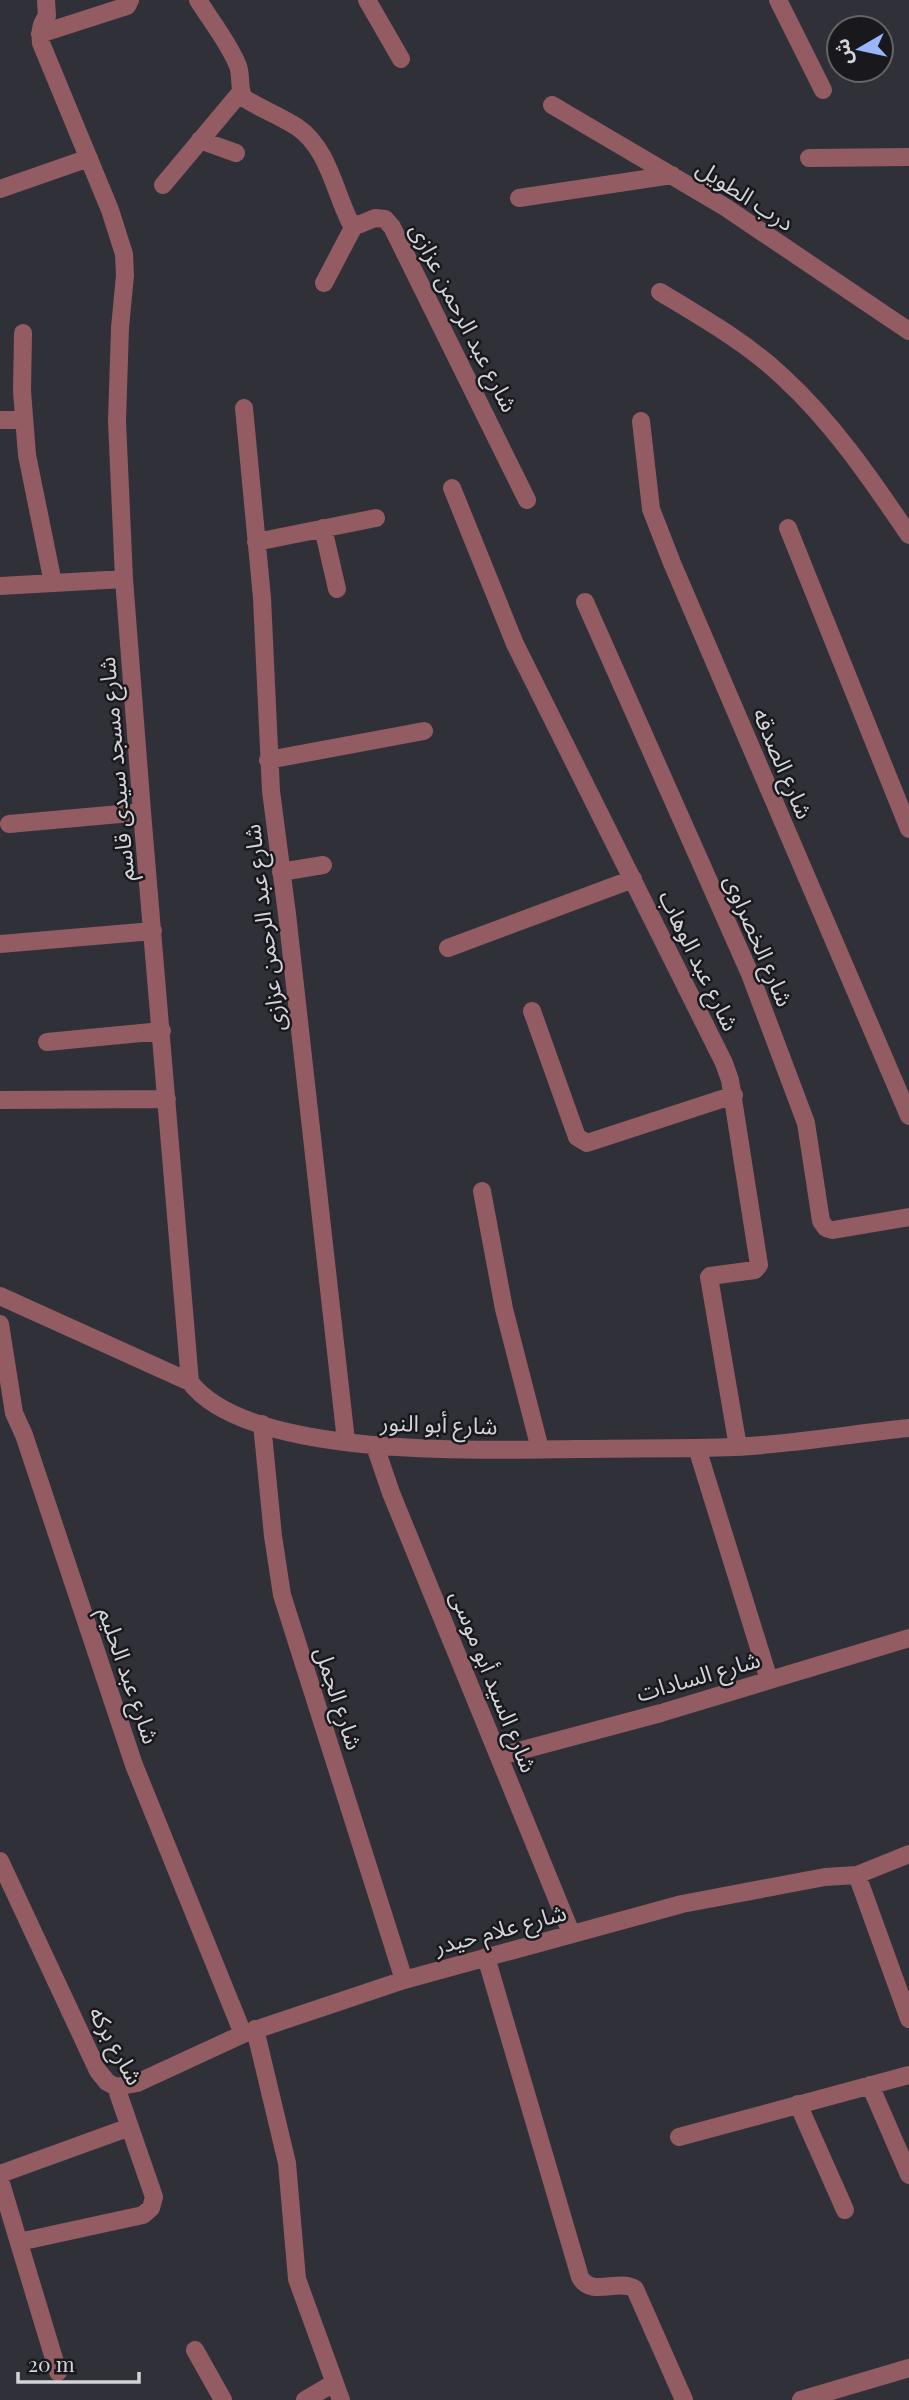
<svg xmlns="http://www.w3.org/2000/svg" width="909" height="2400" viewBox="0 0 909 2400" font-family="'Playfair Display','Noto Sans Arabic',serif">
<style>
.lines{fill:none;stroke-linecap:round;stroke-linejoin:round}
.minor{stroke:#935b62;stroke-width:18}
.labels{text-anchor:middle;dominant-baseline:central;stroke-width:5;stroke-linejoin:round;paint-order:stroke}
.street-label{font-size:23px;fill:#d3d4d9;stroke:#19191d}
</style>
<rect width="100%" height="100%" fill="#303138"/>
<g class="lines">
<path class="minor" d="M46,0l1,16c-7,9 -7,17 -6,27l69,167 14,44 1,21 -5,53 -3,93 7,158 18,233 48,570
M198,0c13,21 31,43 40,66 4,11 0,23 6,32 17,11 36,18 53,29 31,21 37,63 53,95l8,3 17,-7 10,1 7,8 135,273
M367,0l34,59
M778,0l45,90
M40,34l87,-28 3,-6
M552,105l173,102 184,124
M200,140l36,13
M809,158l100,-1
M163,185l77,-92
M0,189l89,-31
M519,198l153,-23
M324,283l31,-59
M660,292c43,26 87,51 123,85 50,46 88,102 126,158
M23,333l-1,58 5,64 26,128
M244,408l18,190 9,193 16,123 59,527
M0,420h24
M641,421l10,88 21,54 237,553
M452,488l63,156 209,419 6,17 29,185 -4,5 -45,6 -1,1 29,170
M323,528l14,61
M788,528l121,301
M256,542l120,-24
M0,586l124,-7
M585,602l165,372 56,149 15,98 5,7 7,2 76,-13
M268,760l156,-29
M9,824l133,-12
M281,872l42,-7
M0,944l153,-13
M448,948l185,-69
M532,1011l45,126 10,6 147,-48
M47,1042l115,-11
M0,1100l167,-1
M482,1191l22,118 36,140
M0,1296l190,86c58,77 295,68 386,67 53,-1 107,0 159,-2 58,-3 116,-13 174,-19
M0,1324l14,89 10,22 110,330 109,269
M262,1424l11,112 9,59 122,385
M375,1446l16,47 180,440
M697,1448l72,232
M500,1756l161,-43 248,-75
M0,1861l98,210 9,11 9,5 38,110 -3,11 -8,7 -124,27
M857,1875l52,144
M486,1957l94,320c11,21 39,1 55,12l49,111
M255,2029l32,134 10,116 44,121
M870,2085l39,90
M116,2087l21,-4 106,-49 161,-54 278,-76 143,-27 32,-2 52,-21
M798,2104l47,106
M679,2137l230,-62
M0,2174l130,-47
M0,2180l58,192
M195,2350l28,50
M305,2400l29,-17
M801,2400l108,-32"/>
</g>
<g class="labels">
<g class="street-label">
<text transform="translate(746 194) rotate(33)">درب الطويل</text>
<text transform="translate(465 317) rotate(63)">شارع عبد الرحمن عزازى</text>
<text transform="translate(784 763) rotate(67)">شارع الصدقه</text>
<text transform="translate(115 769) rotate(-95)">شارع مسجد سيدى قاسم</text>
<text transform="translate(263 928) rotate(-97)">شارع عبد الرحمن عزازى</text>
<text transform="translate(760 940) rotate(67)">شارع الخصراوى</text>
<text transform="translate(700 960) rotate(64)">شارع عبد الوهاب</text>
<text transform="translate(439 1423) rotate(2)">شارع أبو النور</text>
<text transform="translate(130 1675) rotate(71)">شارع عبد الحليم</text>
<text transform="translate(698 1675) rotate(-16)">شارع السادات</text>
<text transform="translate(495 1681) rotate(68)">شارع السيد أبو موسى</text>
<text transform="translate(340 1698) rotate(72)">شارع الجمل</text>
<text transform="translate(500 1928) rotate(-15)">شارع علام حيدر</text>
<text transform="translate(117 2045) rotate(61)">شارع بركه</text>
</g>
</g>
<g transform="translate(860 49) rotate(261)"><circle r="33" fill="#19191d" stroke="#636468" stroke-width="2"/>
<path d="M0-5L12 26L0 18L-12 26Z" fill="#97b6fd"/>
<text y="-10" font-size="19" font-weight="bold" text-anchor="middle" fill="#d3d4d9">ش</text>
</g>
<path d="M18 2372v10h121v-10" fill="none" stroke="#d3d4d9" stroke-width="3.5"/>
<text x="28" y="2372" font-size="21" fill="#d3d4d9" stroke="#19191d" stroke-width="5" paint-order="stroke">20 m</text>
</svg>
